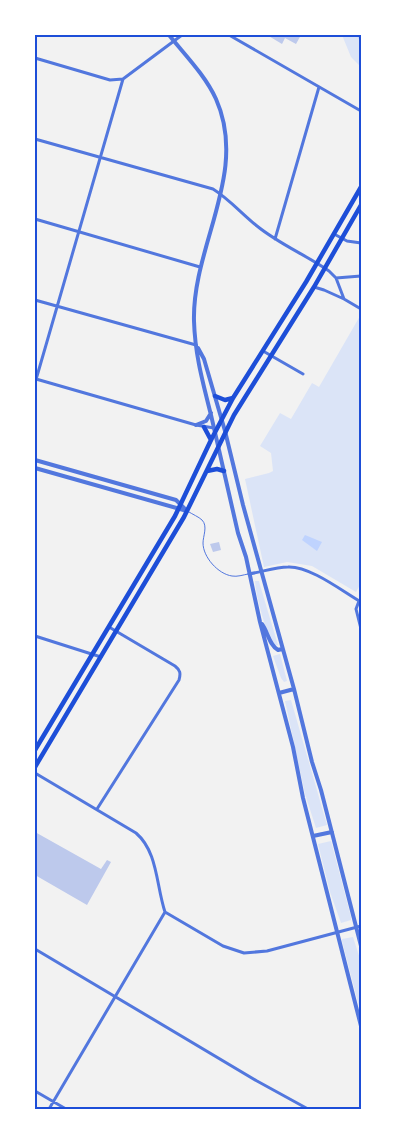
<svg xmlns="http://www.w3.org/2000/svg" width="396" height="1144" viewBox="0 0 396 1144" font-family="Merriweather,serif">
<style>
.green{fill:#dbe4f7}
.water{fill:#bfd3fe}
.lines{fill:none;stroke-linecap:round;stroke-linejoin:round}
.stream{stroke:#bfd3fe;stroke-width:1}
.building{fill:#bdc9ec}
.service{stroke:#5277de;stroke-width:1}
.minor{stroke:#5277de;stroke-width:3}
.tertiary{stroke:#5277de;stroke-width:4}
.secondary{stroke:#1d4ed8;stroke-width:4.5}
.neatline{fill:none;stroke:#1d4ed8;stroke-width:2}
</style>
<rect width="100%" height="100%" fill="#f2f2f2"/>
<path class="green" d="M342,35h19v32l-10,-10z
M360,316l1,267 -5,9 -44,-26 -25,-4 -23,5 -19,-88 24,-6 4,-2 -2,-18 -11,-7 20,-33 11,6 21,-36 7,4z
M255,581h4l1,4 18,60 -3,1c-9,-11 -19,-50 -20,-65z
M280,654l7,27 -3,1 -3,-4 -8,-22z
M291,700l36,125 -11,3 -11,-34 -20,-93z
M331,841l20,76v3l-10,3 -11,-31 -12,-48z
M353,937l8,25v52l-19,-73v-2z"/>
<path class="water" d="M305,535l17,7 -5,9 -15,-11z"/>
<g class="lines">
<path class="stream" d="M357,35l4,7"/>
</g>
<path class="building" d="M267,35h34l-5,9 -11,-6 -3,6z
M219,542l2,8 -8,2 -3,-8z
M35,832l66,37 6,-9 4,2 -24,43 -52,-30z"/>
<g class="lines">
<path class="service" d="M189,512c3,2 10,5 13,8 6,6 1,16 1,23 0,14 15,31 29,33 5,1 11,-1 16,-2"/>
<path class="minor" d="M229,35l132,76
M35,58l75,22 13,-1 59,-44
M35,139l178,50c16,10 29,25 44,37 22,18 49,29 72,45l7,7 8,21 17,10
M35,219l165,48
M334,234l13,7 14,2
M275,239l44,-152
M336,278l25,-2
M314,287l10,3 20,9
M35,300l161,45
M263,351l40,23
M36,379l160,46 18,3
M35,383l88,-304
M249,574c13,-2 26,-7 39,-7 22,-1 54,24 73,35
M359,601l-3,8 5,20
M35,636l66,21
M35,773l101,60c22,19 20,52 29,79l58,34 21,7 23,-2 94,-25
M97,809l82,-129c2,-7 1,-10 -4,-14l-66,-39
M35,949l222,132 51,28
M35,1091l31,18
M49,1109l116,-197"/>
<path class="tertiary" d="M169,35c16,20 36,40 47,64 33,74 -24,147 -22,222 1,34 9,62 17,94 9,39 18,79 27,118l8,24 14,65 33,125 10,51 58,228
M198,348l6,11 21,72 18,74 51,184 18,73 9,28 40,156
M196,425l10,-4 5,-8
M35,460l141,40 11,11
M35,468l152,43
M262,624c6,8 7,21 16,26l4,-1
M279,693l15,-4
M313,836l19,-4"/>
<path class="secondary" d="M215,396l10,4 8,-2
M204,427l7,13
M207,471l10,-2 7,2
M35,750l140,-234 36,-76 22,-42 73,-116 55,-95
M35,767l149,-250 50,-102 80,-128 47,-82"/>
</g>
<rect width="396" height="1144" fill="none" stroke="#ffffff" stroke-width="72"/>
<rect x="36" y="36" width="324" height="1072" class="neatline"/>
</svg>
